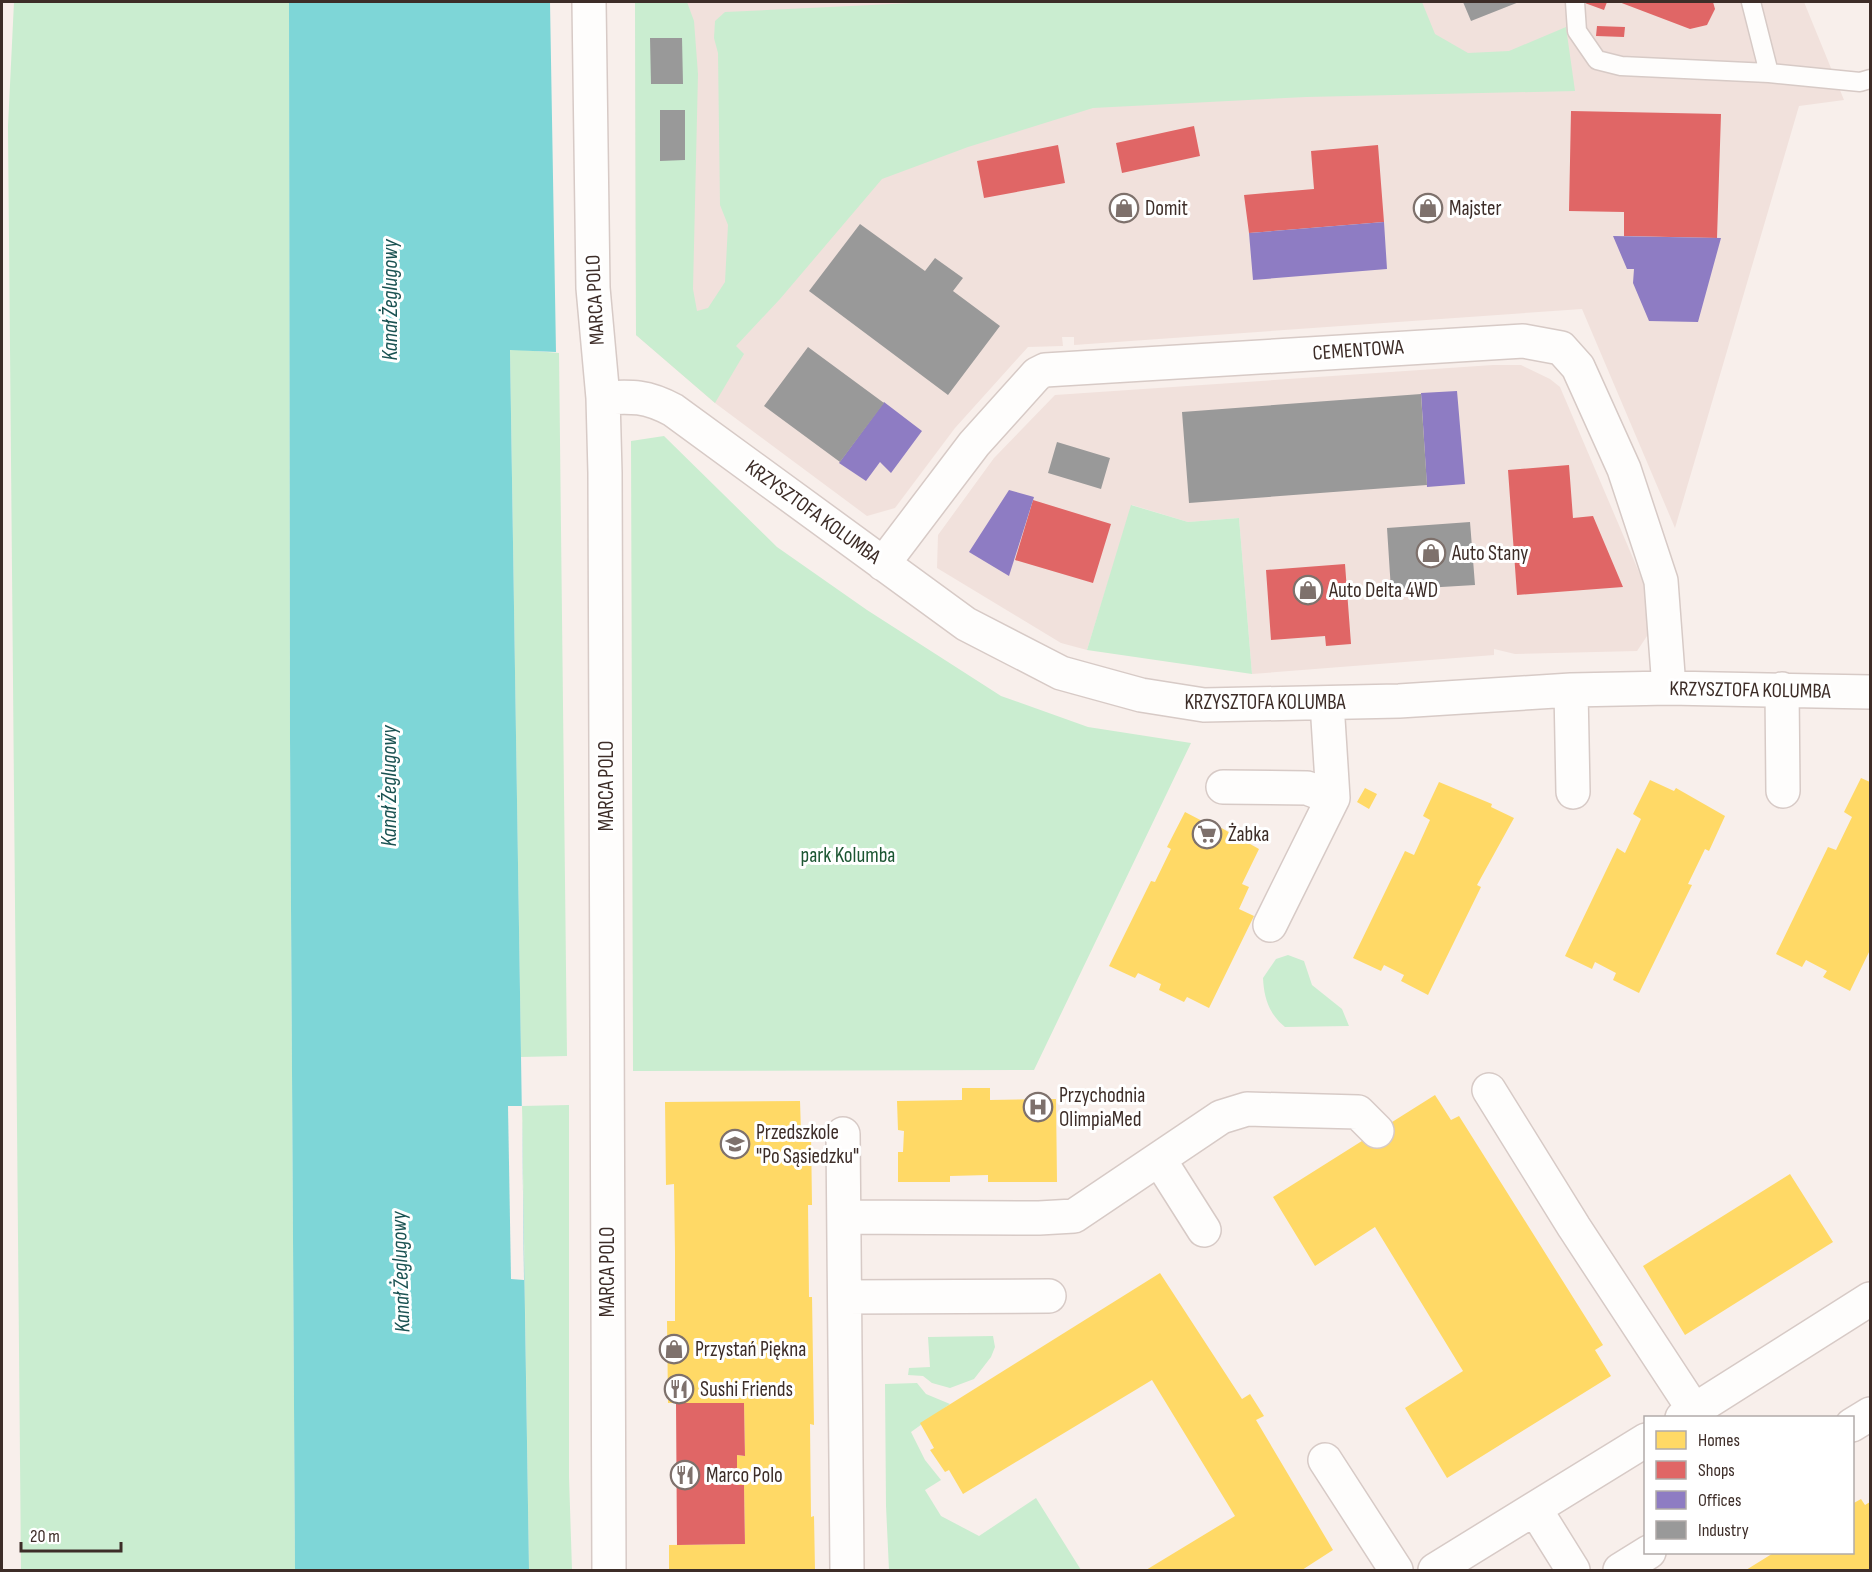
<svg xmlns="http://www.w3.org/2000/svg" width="1872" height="1572" viewBox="0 0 1872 1572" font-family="'Sofia Sans Condensed',sans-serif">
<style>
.built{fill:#f1e1dc}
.green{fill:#caedd0}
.water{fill:#7ed6d7}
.pier{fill:#f8efeb}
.homes{fill:#ffd966}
.shops{fill:#e06666}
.offices{fill:#8e7cc3}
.industry{fill:#999}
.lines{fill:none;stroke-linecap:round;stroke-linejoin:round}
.service-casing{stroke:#d7cac6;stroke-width:21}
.minor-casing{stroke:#d7cac6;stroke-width:36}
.service{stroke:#fefdfc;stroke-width:18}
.minor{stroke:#fefdfc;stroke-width:33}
.labels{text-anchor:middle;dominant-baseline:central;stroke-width:6;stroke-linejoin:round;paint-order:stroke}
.poi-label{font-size:21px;fill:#3d2d28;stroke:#fff;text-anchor:start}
.street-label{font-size:21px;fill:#3d2d28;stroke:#fff}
.park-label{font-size:21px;fill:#1c5632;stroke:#fff}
.water-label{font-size:22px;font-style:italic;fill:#1a5252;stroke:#fff}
</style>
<rect width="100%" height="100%" fill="#f8efeb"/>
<path class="built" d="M635,2h1169l40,98 -45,6 -124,422 -93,-219 -508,36v-8h-12l1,9 -35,1 -73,81 -60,80 -28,8 -152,-113 -79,-68z
M1493,365h28l29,14 10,8 93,218 -2,25 -14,21 -122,3 -21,-5v6l-242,19 -13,-156 -51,4 -56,-17 -45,145 -26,-7 -124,-75 1,-33 56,-77 61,-63z"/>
<path class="green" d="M14,2h275l1,738 5,830h-274l-13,-1444z
M635,2h52l7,19 4,53 -5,215 4,22 11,-3 17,-26 3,-57 -8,-20 -2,-152 -4,-15 1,-17 10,-9 209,-10h488l13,32 33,19 41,-2 57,-24 9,64 -269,6 -213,11 -125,39 -86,32 -102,120 -44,47 8,8 -29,49 -79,-68z
M510,349l49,4 8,703 -46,1z
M664,436l113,111 90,63 134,86 87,31 103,16 -157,327 -401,1 -2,-630z
M1131,505l57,17 51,-4 13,156 -165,-24z
M1288,955l16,6 8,24 30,24 7,17 -64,1c-16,-13 -21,-29 -22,-49l13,-19z
M569,1105v372l3,93h-43l-7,-464z
M993,1336l2,11 -4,10 -17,22 -24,9 -18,-5 -9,-7 -15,-1 1,-7 21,-1 -2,-30z
M917,1383l9,11 24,10 -39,28 14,28 16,20 -16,10 16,26 38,20 57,-38 45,72h-192l-3,-64 -1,-122z"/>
<path class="water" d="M289,2h261l6,350 -46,-2 19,1220h-234l-5,-830z"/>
<path class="pier" d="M508,1106h14l2,174 -13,-1z"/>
<path class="homes" d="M1861,778l9,4v168l-20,41 -27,-14 4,-6 -21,-11 -4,7 -26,-13 52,-107 8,3 16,-33 -8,-5z
M1650,780l24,11 2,-3 49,28 -16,35 -4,-2 -17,35 4,1 -53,108 -26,-13 3,-7 -21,-11 -3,7 -27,-13 52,-108 8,5 16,-34 -8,-5z
M1439,782l53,22 -1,3 23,11 -37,67 4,2 -53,108 -27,-14 3,-6 -20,-10 -3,6 -28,-13 52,-107 9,4 16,-35 -7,-4z
M1365,788l12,6 -8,15 -12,-7z
M1185,812l23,12 1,-3 50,28 -17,35 7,3 -10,22 15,7 -45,92 -22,-11 -3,5 -25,-12 2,-6 -23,-11 -3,5 -26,-12 42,-85 4,1 16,-33 -4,-2z
M962,1088h28v12l66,-1 1,83h-69v-7l-38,1v6h-52v-30h5l1,-21 -6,-1 -1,-29 65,-1z
M1435,1095l16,25 8,-4 144,229 -8,5 16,26 -164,102 -42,-70 58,-37 -88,-144 -60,39 -42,-69z
M800,1101l1,32 10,-1 1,73h-4l1,92h3l2,128 -4,-1 1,93 3,-1 1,54h-146v-25l76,-1 -1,-59h-7v-30l8,1 -1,-53h-76l-1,-82h8v-69l-1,-68 -8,1 -1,-83z
M1790,1174l43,68 -148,93 -42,-69z
M1160,1273l82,126 8,-5 14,22 -8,4 77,130 -31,20h-156l89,-54 -83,-136 -189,114 -14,-24 -4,2 -15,-22 4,-2 -14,-25z
M1861,1499l4,6 5,-3v68h-124l29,-18h77v-48z"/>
<path class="shops" d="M1582,2h25l-3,8z
M1619,2h94l2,7 -8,16 -17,4z
M1597,26l28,1 -1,10 -28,-1z
M1571,111l150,3 -4,124 -93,-2v-24l-55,-1z
M1194,126l6,30 -78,17 -6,-30z
M1058,145l7,38 -81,15 -7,-37z
M1378,145l6,77 -135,11 -5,-38 70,-6 -3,-38z
M1569,465l4,53 20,-2 30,71 -106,8 -9,-125z
M1033,500l78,24 -18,59 -78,-23z
M1345,564l6,80 -25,2 -1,-10 -54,4 -5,-70z
M676,1403h68l1,53 -8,-1v30h7l1,59 -68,1z"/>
<path class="offices" d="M1384,222l3,47 -134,11 -4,-47z
M1613,236l108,2 -23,84 -49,-1 -16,-38 1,-14h-7z
M1457,391l8,93 -38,3 -6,-94z
M884,402l38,29 -31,42 -11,-11 -14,19 -27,-18z
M1009,490l25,7 -25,79 -40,-24z"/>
<path class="industry" d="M1463,2h56l-48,19z
M650,38h32l1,46h-32z
M660,110h25v50l-25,1z
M860,224l65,47 10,-13 28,20 -10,13 47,35 -52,69 -139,-104z
M808,347l76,56 -44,59 -76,-56z
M1421,394l6,91 -238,18 -7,-91z
M1057,442l53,16 -9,31 -53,-16z
M1470,522l5,63 -84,5 -4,-62z"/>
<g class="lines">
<g class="service-casing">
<path id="service" d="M1575,2l2,29 20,29 24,6 148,7 91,9 10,-3
M1751,2l18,71"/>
</g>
<g class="minor-casing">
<path id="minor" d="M589,2l4,286 10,110 2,75 4,1097
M603,398c29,-2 44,-2 70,12l293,214 95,49 80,22 63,10 195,-4 172,-11 98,-2 201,4
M883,564l91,-120 63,-70 8,-4 478,-29 38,7 17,19 46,102 37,112 8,107
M1782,689l1,102
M1571,690l2,102
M1223,787l84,1 26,10
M1270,925l63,-127 -6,-95
M1489,1090l85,137 120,183
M843,1134l4,436
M1159,1159l45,71
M844,1217l195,1 35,-2 147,-99 26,-8 111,3 19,19
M845,1297l204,-1
M1682,1418l188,-119
M1852,1425l18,-11
M1325,1460l71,110
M1535,1509l38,61
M1435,1570l211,-130
M1620,1570l29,-18"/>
</g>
<use href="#service" class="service"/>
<use href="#minor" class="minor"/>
</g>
<defs>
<g id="shop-ring" transform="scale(1.5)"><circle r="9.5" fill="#fff" stroke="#7e716c" stroke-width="1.5"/><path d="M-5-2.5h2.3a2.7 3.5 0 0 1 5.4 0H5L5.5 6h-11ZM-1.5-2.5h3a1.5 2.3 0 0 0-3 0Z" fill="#7e716c"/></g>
<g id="supermarket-ring" transform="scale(1.5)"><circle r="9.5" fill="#fff" stroke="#7e716c" stroke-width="1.5"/><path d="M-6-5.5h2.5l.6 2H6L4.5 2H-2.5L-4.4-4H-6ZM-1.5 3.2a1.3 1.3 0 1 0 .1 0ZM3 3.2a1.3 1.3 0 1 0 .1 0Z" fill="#7e716c"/></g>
<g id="hospital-ring" transform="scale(1.5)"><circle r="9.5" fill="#fff" stroke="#7e716c" stroke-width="1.5"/><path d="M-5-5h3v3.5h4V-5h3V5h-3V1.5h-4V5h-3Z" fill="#7e716c"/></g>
<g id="school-ring" transform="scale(1.5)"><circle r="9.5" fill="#fff" stroke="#7e716c" stroke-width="1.5"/><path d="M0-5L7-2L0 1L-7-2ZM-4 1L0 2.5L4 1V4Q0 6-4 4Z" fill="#7e716c"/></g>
<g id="restaurant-ring" transform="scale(1.5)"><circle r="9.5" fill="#fff" stroke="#7e716c" stroke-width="1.5"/><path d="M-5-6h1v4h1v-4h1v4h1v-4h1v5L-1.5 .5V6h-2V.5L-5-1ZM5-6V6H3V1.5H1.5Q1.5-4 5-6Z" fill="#7e716c"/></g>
</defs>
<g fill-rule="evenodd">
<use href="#shop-ring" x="1124" y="208"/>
<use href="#shop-ring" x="1428" y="208"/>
<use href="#shop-ring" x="1431" y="553"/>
<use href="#shop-ring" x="1308" y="590"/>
<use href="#supermarket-ring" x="1207" y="834"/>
<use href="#hospital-ring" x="1038" y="1107"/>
<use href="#school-ring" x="735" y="1144"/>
<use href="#shop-ring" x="674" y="1349"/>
<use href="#restaurant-ring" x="679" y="1389"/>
<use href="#restaurant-ring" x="685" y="1475"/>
</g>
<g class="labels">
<g class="poi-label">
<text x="1145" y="208">Domit</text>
<text x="1449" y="208">Majster</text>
<text x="1452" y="553">Auto Stany</text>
<text x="1329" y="590">Auto Delta 4WD</text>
<text x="1228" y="834">Żabka</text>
<text x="1059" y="1095">Przychodnia<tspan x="1059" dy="24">OlimpiaMed</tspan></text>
<text x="756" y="1132">Przedszkole<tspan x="756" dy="24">"Po Sąsiedzku"</tspan></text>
<text x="695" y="1349">Przystań Piękna</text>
<text x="700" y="1389">Sushi Friends</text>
<text x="706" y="1475">Marco Polo</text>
</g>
<g class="street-label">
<text transform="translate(595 300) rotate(-93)">MARCA POLO</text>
<text transform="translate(1358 350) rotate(-4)">CEMENTOWA</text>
<text transform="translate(813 512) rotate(36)">KRZYSZTOFA KOLUMBA</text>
<text transform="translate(1750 690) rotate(1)">KRZYSZTOFA KOLUMBA</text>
<text x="1265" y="702">KRZYSZTOFA KOLUMBA</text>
<text transform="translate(606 786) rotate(-90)">MARCA POLO</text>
<text transform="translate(607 1272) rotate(-90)">MARCA POLO</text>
</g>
<g class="park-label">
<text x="848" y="855">park Kolumba</text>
</g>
<g class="water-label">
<text transform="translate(390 300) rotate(-90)">Kanał Żeglugowy</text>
<text transform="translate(389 786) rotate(-90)">Kanał Żeglugowy</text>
<text transform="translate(401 1272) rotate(-92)">Kanał Żeglugowy</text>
</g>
</g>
<rect width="1872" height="1572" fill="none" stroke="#3d2d28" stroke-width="6"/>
<rect x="1644" y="1416" width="210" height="138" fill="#ffffff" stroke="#b1aba9" stroke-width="1.5"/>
<rect x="1656" y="1431" width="30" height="18" fill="#ffd966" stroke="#b1aba9" stroke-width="1.5"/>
<text x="1698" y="1446" font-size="18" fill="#3d2d28">Homes</text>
<rect x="1656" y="1461" width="30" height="18" fill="#e06666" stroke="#b1aba9" stroke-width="1.5"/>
<text x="1698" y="1476" font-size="18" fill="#3d2d28">Shops</text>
<rect x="1656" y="1491" width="30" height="18" fill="#8e7cc3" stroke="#b1aba9" stroke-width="1.5"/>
<text x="1698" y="1506" font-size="18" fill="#3d2d28">Offices</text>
<rect x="1656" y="1521" width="30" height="18" fill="#999999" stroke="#b1aba9" stroke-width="1.5"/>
<text x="1698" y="1536" font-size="18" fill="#3d2d28">Industry</text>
<path d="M21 1542v9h100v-9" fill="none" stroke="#3d2d28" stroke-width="3"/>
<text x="30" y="1542" font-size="18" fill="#3d2d28" stroke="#ffffff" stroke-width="4.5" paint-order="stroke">20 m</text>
</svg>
